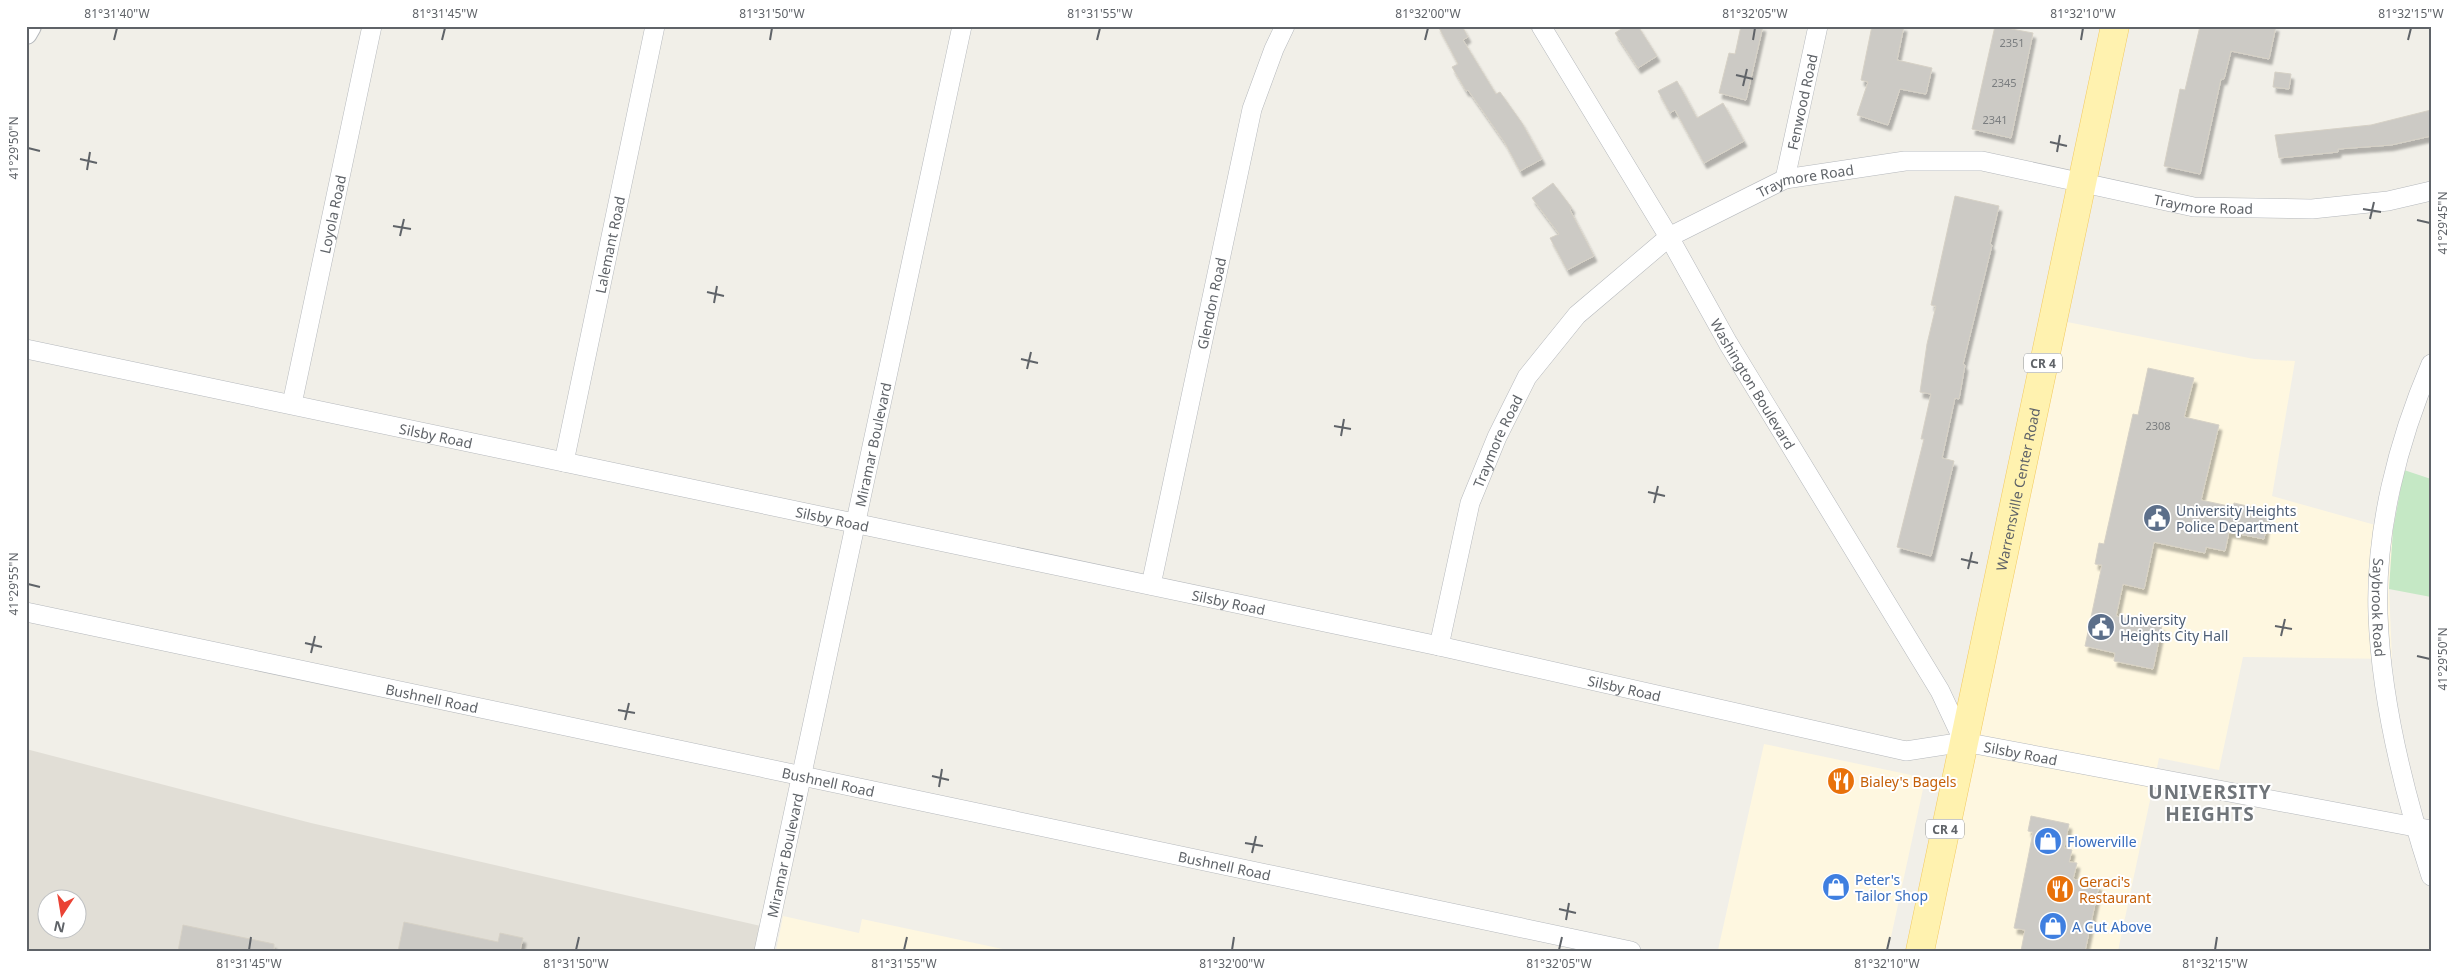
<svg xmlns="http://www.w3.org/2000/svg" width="2457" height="977" viewBox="0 0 2457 977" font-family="'Noto Sans',sans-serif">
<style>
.commercial{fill:#fef7e0}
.education{fill:#e1ded6;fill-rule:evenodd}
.green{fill:#c5e8c5}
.building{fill:#cccac5;stroke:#d6d1c6;filter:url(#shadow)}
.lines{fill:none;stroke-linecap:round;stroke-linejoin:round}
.minor-casing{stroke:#b5b8bc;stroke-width:20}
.tertiary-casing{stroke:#b5b8bc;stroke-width:24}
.primary-casing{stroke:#f2c960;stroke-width:29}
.minor{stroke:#fff;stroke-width:19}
.tertiary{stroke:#fff;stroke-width:22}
.primary{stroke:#fff2af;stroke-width:28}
.ticks{fill:none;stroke:#5f6368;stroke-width:2}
.labels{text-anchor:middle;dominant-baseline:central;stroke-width:4;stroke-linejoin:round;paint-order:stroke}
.number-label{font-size:11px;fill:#7a7d7f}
.shield{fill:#fff;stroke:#8f9295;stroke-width:1}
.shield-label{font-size:12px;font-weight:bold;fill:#5f6368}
.street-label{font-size:14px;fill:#5f6368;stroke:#fff}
.service-label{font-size:14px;fill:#4e5e75;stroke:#fff;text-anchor:start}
.food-label{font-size:14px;fill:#c56008;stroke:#fff;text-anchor:start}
.shop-label{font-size:14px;fill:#366cbe;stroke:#fff;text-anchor:start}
.district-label{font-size:19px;font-weight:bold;letter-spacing:1px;fill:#70757a;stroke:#fff}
.neatline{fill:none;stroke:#5f6368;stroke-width:2}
.ticks-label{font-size:12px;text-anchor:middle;fill:#5f6368}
</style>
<defs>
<filter id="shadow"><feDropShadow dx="3" dy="5.5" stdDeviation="1" flood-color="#0004"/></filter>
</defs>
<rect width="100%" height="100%" fill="#f1efe8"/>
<path class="commercial" d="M2052,319l202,40 41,2 -23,135 121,34 -4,59 3,70 -149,-2 -24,113 -60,-12 -41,193h-198z
M1764,744l147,31 12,14 -35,162 -170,-1z
M783,916l76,17 3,-14 150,32h-236z"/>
<path class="education" d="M26,749l285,74 458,105 -5,23h-738zM48,900h30v30h-30z"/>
<path class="green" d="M2404,470l27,9v118l-42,-8 4,-59z"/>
<path class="building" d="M1438,26h24l6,11 -5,3 33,54 4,-2 22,31 20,36 -22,12 -15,-28 -37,-53 -2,1 -14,-24 6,-3z
M1626,26h12l19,30 -19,12 -23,-35z
M1741,26h22l-17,74 -27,-7 10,-40 6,1z
M1872,26h32l-7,34 35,8 -6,26 -26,-5 -12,36 -31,-10 11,-33 -7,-2z
M1995,26l38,7 -22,105 -39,-9z
M2200,26h76l-7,33 -38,-8 -7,28h-3l-21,95 -36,-8 16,-77 5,1z
M2275,72l16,2 -2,15 -16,-2z
M1677,81l20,37 26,-15 21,38 -40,22 -29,-53 -5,3 -12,-22z
M2431,110v26l-40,9 -53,4v3l-59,6 -4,-23 96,-10z
M1553,183l19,25 -2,2 24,46 -27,14 -17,-32 9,-4 -27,-36z
M1955,196l44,10 -9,38 2,1 -29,119 2,1 -6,34 -4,-1 -13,60 12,3 -23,95 -34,-9 27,-108h-3l10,-45 -11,-2 7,-48 9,-38 -5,-1z
M2148,368l46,10 -10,39 35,8 -18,75 32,7 1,-4 35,8 -5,28 -35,-7 -4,19 -19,-4 -1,6 -51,-11 -10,47 -21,-5 -7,32 46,10 -9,43 -39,-8 1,-8 -30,-7 17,-81 -7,-1 4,-21 5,1 29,-130 5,1z
M2031,816l38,8 -5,24 8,2 -3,12 8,1 -4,16 26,6 -14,66h-64l4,-21 -11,-2 15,-75 4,-21 -5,-1z
M404,922l94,20 2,-9 23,5 -3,13h-122z
M183,925l91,19v7h-96z"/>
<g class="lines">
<g class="minor-casing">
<g id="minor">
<path id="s1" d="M1541,26l128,211 59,106 212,348 24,51"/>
<path id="s2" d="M1785,179l33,-153"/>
<path id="s3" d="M26,349l1413,297 467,105 58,-9 467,88"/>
<path id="s4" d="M2431,364c-33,77 -56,166 -53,250 3,88 26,179 53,262"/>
<path id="s5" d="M292,404l80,-378"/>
<path id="s6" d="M564,462l91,-436"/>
<path id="s7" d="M1151,585l101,-476 22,-60 11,-23"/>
<path id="s8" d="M26,612l1605,339"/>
<path id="s9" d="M1439,646l31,-143 27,-66 30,-60 50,-62 92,-78 116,-58 120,-18h77l212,46 118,2 76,-8 43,-10"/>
<path id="s10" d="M764,951l198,-925"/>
</g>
</g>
<g class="tertiary-casing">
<path id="tertiary" d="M26,33l4,-7"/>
</g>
<g class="primary-casing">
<g id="primary">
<path id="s11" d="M1920,951l195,-925"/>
</g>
</g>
<use href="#minor" class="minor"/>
<use href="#tertiary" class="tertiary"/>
<use href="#primary" class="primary"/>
</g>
<path class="ticks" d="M114,40l3,-12M442,40l3,-12M770,40l2,-12M1097,40l3,-12M1425,40l3,-12M1753,40l2,-12M2081,40l2,-12M2408,40l3,-12M1736,75l17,4M1743,86l4,-17M2050,142l17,4M28,148l12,3M2057,152l3,-17M80,159l17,4M87,170l3,-18M2363,209l18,3M2370,219l4,-17M2417,220l13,3M393,226l18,3M400,236l4,-17M707,292l17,4M714,303l3,-17M1021,359l17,4M1027,369l4,-17M1334,426l17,3M1341,436l3,-17M1648,492l17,4M1654,503l4,-17M1961,559l17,4M1968,569l4,-17M28,584l12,3M2275,626l17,3M2281,636l4,-17M305,643l17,4M311,653l4,-17M2417,656l13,3M618,710l17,3M625,720l4,-17M932,776l17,4M939,787l3,-18M1245,843l18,3M1252,853l4,-17M1559,909l17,4M1566,920l3,-17M249,950l2,-13M576,950l3,-13M904,950l3,-13M1232,950l2,-13M1559,950l3,-13M1887,950l3,-13M2215,950l2,-13"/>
<defs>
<g id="civic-disc" transform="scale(1.4375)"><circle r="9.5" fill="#5c6f8a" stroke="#fff"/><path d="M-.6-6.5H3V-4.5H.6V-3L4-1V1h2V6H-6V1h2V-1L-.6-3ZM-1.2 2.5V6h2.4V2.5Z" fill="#fff"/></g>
<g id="restaurant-disc" transform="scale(1.4375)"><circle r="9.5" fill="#e8710a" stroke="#fff"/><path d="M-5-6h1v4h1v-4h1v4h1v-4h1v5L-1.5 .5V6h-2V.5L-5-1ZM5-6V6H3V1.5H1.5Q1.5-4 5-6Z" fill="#fff"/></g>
<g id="shop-disc" transform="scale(1.4375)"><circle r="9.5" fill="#3f7fe0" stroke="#fff"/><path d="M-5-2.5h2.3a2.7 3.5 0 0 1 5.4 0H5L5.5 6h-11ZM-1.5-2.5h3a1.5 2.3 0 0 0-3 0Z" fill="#fff"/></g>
</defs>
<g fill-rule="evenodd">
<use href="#civic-disc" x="2157" y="518"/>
<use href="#civic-disc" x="2101" y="627"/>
<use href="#restaurant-disc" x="1841" y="781"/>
<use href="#shop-disc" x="2048" y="841"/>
<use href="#shop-disc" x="1836" y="887"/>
<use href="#restaurant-disc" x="2060" y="889"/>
<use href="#shop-disc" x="2053" y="926"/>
</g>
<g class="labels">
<g class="number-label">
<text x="2012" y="42">2351</text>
<text x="2004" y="82">2345</text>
<text x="1995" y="119">2341</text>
<text x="2158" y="425">2308</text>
</g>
<g class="shield">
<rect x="2024" y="353.5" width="38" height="19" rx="4"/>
<rect x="1926" y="819.5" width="38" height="19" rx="4"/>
</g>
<g class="shield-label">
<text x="2043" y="363">CR 4</text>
<text x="1945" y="829">CR 4</text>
</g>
<g class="street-label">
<text stroke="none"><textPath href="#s2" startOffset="79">Fenwood Road</textPath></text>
<text stroke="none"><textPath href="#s9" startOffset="634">Traymore Road</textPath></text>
<text stroke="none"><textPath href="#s9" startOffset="1039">Traymore Road</textPath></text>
<text stroke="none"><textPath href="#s5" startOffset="194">Loyola Road</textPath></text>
<text stroke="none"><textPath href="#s6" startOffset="222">Lalemant Road</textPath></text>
<text stroke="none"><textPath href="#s7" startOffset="288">Glendon Road</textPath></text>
<text stroke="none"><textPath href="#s1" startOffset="416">Washington Boulevard</textPath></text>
<text stroke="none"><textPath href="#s3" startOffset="419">Silsby Road</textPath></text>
<text stroke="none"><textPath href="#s9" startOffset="214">Traymore Road</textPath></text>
<text stroke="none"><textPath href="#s10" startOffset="518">Miramar Boulevard</textPath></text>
<text stroke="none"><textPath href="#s11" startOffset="472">Warrensville Center Road</textPath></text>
<text stroke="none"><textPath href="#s3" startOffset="824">Silsby Road</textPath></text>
<text stroke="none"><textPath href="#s3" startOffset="1229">Silsby Road</textPath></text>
<text stroke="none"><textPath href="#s4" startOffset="251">Saybrook Road</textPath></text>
<text stroke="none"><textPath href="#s3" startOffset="1634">Silsby Road</textPath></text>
<text stroke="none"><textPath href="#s8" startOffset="415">Bushnell Road</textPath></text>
<text stroke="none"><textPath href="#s3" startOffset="2039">Silsby Road</textPath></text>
<text stroke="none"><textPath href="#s8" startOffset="820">Bushnell Road</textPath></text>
<text stroke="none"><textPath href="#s10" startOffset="98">Miramar Boulevard</textPath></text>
<text stroke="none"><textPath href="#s8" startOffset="1225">Bushnell Road</textPath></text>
</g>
<g class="service-label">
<text x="2176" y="510">University Heights<tspan x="2176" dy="16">Police Department</tspan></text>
<text x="2120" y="619">University<tspan x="2120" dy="16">Heights City Hall</tspan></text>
</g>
<g class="food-label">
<text x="1860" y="781">Bialey's Bagels</text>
<text x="2079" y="881">Geraci's<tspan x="2079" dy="16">Restaurant</tspan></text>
</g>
<g class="shop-label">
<text x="2067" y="841">Flowerville</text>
<text x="1855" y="879">Peter's<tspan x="1855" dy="16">Tailor Shop</tspan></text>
<text x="2072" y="926">A Cut Above</text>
</g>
<g class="district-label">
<text x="2210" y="792">UNIVERSITY<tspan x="2210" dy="22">HEIGHTS</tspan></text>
</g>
</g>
<rect width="2457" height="977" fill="none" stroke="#ffffff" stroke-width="55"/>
<g transform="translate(62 914) rotate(192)"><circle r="24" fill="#ffffff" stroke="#bfc1c3"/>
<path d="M0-4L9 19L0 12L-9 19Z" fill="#ea4335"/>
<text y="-8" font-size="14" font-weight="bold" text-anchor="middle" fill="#5f6368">N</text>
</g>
<rect x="28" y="28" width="2402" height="922" class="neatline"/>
<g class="ticks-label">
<text x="117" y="18">81°31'40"W</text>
<text x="445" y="18">81°31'45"W</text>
<text x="772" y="18">81°31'50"W</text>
<text x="1100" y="18">81°31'55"W</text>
<text x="1428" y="18">81°32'00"W</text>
<text x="1755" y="18">81°32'05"W</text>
<text x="2083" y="18">81°32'10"W</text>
<text x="2411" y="18">81°32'15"W</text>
<text transform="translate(14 148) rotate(-90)" y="4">41°29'50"N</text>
<text transform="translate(2443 223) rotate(-90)" y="4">41°29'45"N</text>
<text transform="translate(14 584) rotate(-90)" y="4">41°29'55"N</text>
<text transform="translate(2443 659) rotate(-90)" y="4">41°29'50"N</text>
<text x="249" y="968">81°31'45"W</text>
<text x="576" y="968">81°31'50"W</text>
<text x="904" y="968">81°31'55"W</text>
<text x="1232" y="968">81°32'00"W</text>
<text x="1559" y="968">81°32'05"W</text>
<text x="1887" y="968">81°32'10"W</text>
<text x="2215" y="968">81°32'15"W</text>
</g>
</svg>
